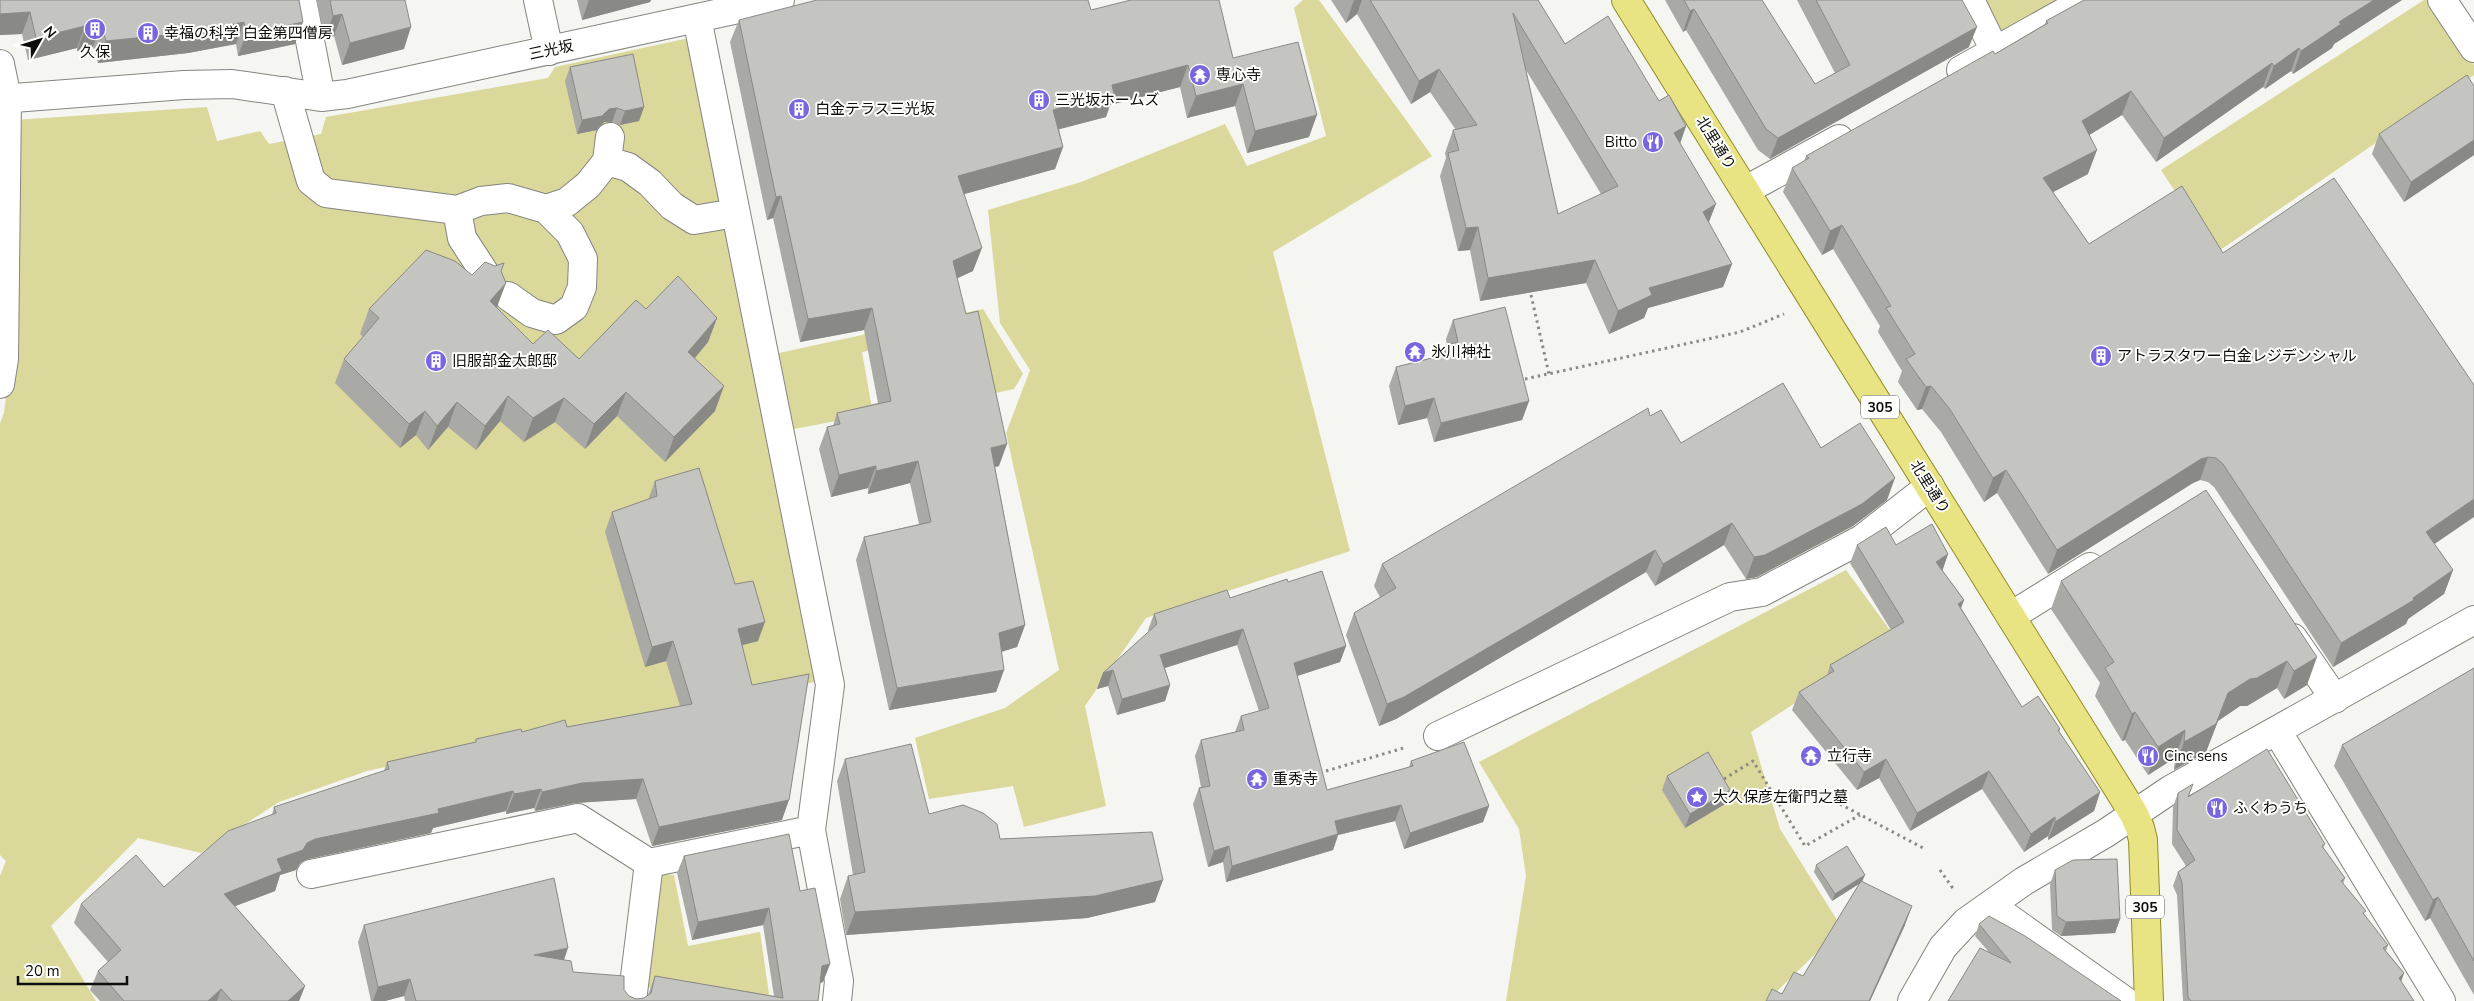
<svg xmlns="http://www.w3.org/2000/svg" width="2474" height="1001" viewBox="0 0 2474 1001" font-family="'Nunito Sans','Noto Sans JP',sans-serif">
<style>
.green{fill:#dad89a}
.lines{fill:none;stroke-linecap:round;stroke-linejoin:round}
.minor-casing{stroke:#848480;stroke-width:30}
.major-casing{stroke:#918c24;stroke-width:30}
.path{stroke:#8a8a87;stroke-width:3;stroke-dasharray:2.5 4;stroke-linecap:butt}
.minor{stroke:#fff;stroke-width:28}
.major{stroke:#e8e383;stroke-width:28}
.wall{fill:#a9a9a5;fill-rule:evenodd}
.shaded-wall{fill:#898986}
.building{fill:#c4c4c0;stroke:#898986;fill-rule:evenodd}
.labels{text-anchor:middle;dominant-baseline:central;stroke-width:4;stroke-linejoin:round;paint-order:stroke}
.shield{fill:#fffffe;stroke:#565655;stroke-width:1}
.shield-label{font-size:14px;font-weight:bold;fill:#0d0d0c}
.poi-label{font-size:15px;fill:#0d0d0c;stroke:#fffffe;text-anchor:start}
.street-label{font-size:15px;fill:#0d0d0c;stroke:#fffffe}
</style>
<rect width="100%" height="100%" fill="#f5f5f1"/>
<path class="green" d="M1303,0h16l113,156 -159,96 77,299 -204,67 -61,88 21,100 -82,21 -11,-41 -84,13 -14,-61 90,-30 54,-38 -53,-237 24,-63 -30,-47 -12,-113 93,-28 144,-58 22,42 79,-30 -32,-128z
M1970,0h97l-72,51z
M2424,0h5l45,65v10l-258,178 -55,-83z
M689,38l74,359 52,285 -262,48 -186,41 -88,31 -78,51 -63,-15 -87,88 45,75h-96v-125l6,-15 -6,-6v-432l4,-10 12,-102 -2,-191 193,-13 10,34 43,-10 9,13 52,-10 5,-17 222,-39 7,-11z
M983,309l40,65 -9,15 -28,6 -15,-65 -109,22 11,62 -79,15 -15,-76z
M1846,570l49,67 -144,95 29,97 62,99 -75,73h-261l20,-125 -7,-47 -40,-67z
M657,874l17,1 14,71 72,-14 10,69 -128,-14z"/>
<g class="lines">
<g class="minor-casing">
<path id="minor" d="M302,0l19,97
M538,0l11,51
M1970,0l25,51
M2442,0l32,48
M697,18l133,667 -19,145 28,151 -2,20
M0,64l7,34 -3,261 -4,25
M1961,70l125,-70
M285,91l26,90 15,12 131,17 24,-9 27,-3 38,11 24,24 13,26 -1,28 -8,20 -18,13 -24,-7 -24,-17
M0,99l184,-14 48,-1 89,13 26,-3 433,-94
M607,161l21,6 22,16 22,23 22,14 41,-7
M1746,190l93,-51
M546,209l21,-7 21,-17 19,-24 3,-24
M457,210l5,28 24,37
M2011,616l79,-49
M2293,638l42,61
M2277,731l164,270
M1438,736l292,-139 32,-5 100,-53 68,-53
M311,874l267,-56 71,45
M1990,905l135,96
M632,1001l17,-138 162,-33
M1912,1001l31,-54 23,-25 58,-41 82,-48 64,-43 304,-170"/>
</g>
<g class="major-casing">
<path id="major" d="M1626,0l508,814 6,14 3,12 6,161"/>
</g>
<path class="path" d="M1531,295l18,79
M1525,379l215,-47 44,-18
M1326,771l81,-24
M1724,779l29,-18 52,85 55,-31
M1840,804l85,45
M1940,870l14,20"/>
<use href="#minor" class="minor"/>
<use href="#major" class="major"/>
</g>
<path class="wall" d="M0,0h299l-4,44 -57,12 -2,-12 -48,9 -90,10 -5,-16 -16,4v-3l-49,12 -6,-26 -22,1z
M316,0h89l-1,49 -62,16 -8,-29 -9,2z
M577,0h74l-1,2 -68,18z
M1331,0h207l27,44 94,57 27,25 -6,18 29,79 23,41 -9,23 -75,21 -4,10 -35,16 -23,-51 -106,18 -10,-51 -12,1 -18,-75 6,-18 -1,-5 8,-23h3l-26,-38 -19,12 -54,-90 -11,9zM1526,70l75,124 -43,20z
M1665,0h97l53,84 20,-11 -38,-73h165l7,47 -199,112 -12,-9 -72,-120 -3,2z
M2084,0h318l-68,44 -2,4 -39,26 -2,-3 -26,18 -2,-2 -107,75 -34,-47 -33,20 -1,39 -35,18 36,52 134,9 230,317 -9,24 -36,25 -2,5 -73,43 -119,-180 -6,-5 -8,-2 -7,3 -145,91 -51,-81 -13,9 -43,-70 -19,-23 -5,1 -19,-28 4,-11 -24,-39 2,-6 -47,-77 -11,6 -39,-63 9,-24 12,-7 2,-5 189,-102 50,-30 1,-3z
M1091,10l142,48 76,79 -62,16 -12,-47 -48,12 -7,-31 -70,18 -4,12 -47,12 4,18 -8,22 -91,25 9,77 -16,7 42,188 -4,1 30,158 -8,22 -16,5 3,18 -8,22 -107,18 -33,-150 8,-23 55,-13 -9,-41 -42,11v-6l-37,9 -12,-48 8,-22 6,-1 4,-13 41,-10 -14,-73 -64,12 -27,-124 -6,2 -37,-178 9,-22z
M570,67l74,40 -5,14 -19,4 -8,-3h-8l-7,8 -20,4 -12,-53z
M2474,86v69l-70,47 -32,-48 7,-20z
M501,271l-4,37 36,36 46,15 67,-50 71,9 -9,24 -14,17 21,52 -50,51 -48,-46 -32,33 -30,-27 -31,20 -24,-21 -24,29 -28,-23 -20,23 -12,-15 -16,13 -65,-65 9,-24 19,-22 -3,-3 9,-25 103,-34z
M1453,320l76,81 -7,19 -88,22 -7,-24 -29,7 -9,-39 7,-19 47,-12 3,-10h1l-1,-6z
M1650,416l31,27 140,5 66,52 -34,26 -96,51 -11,2 -22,-34 -69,41 -9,-14 -250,147 -17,7 -33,-91 8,-22 26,-16 -6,-11 8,-22z
M655,481l80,103 23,57 -16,4 40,175 -130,26 -16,-47 -61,4 -40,8 -1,-3 -28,6v-3l-73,17 -2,5 -123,26 -8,4 -4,7 -16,5 -5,16 -40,15 70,80 -6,15h-199l-10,-11 8,-19 10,-9 -34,-39 7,-19 83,-17 108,-72 2,-8 110,-36 3,-9 88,-20 1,-3 46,-7 45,-5 113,-21 -14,-45 -21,6 -40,-135 7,-20 36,-12z
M2206,490l101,195 -23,14 -7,-11 -30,18h-7l-22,15 -12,31 -32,18 1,-12 -27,17 -23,-35 -3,1 -27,-45 5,-13 -49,-74 10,-28z
M1857,545h39l52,9 -6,16 22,30 -3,8 61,99 38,22 -1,3 41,60 -6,19 -46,29v-4l-24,16 -42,-63 -72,42 -31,-53 -22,12 -65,-80 7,-18 28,-16 3,-11 61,-35 -41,-67z
M1288,582l58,64 -6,16 -43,14 30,114 82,-23 2,-6 78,45 -6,16 -79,27 -9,-28 -57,14 -5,15 -107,32 -3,-20 -15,5 -15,-63 6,-16 2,-1 -6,-31 6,-16 34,-8 6,-16 18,-5 -22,-66 -72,23 5,17 -5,16 -48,14 -9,-29 -11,3 6,-16 46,-41 -1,-2 6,-16 76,-16z
M2474,668v327l-44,-77 -5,3 -91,-155 8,-21z
M845,759l84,55 226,88 -68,16 -241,17 -6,-36 8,-23 5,-1 -16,-94z
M1667,776l63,14 -5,14 -40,24 -23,-38z
M2178,793l147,51 -2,4 22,30 -2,6 21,31 24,30 -2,6 18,22 -3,9 13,19h-231l-6,-106 -4,-9 5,-14 8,-6 -14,-22 1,-37z
M684,856l116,35 30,73 -7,18 -3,1 -2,18h-413l-1,-5 -19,5h-14l-13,-59 6,-17 200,35 9,12 51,18 5,6 7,3 8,-1 4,-3 7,-19 119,20 -11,-71 -71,15 -15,-67z
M1816,865l46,17 43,43 -35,76h-104l16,-7 21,-18 56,-92 -27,17 -18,-29z
M2055,870l65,49 -5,14 -54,3 -9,-6 -2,-46z
M1979,924l142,77h-173l40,-50 -13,-15z"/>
<path class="shaded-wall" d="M589,0h62l-1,2 -68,18z
M1354,0h8l-5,14 -11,9z
M2374,0h28l-68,44 -2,4 -39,26 8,-23 38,-29z
M1694,9l-8,21 -3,2 7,-21z
M30,12l-8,22 -22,1v-21z
M342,14l-8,22 -9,2 8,-22z
M244,22l-8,22 -48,9 -90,10 8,-22z
M303,22l-8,22 -57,12 8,-22z
M101,25l-8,22 -16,4 8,-22z
M85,26l-8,22 -49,12 8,-22z
M411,27l-7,22 -62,16 8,-22z
M1977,27l-8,20 -199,112 8,-21z
M2299,48l-8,23 -26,18 9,-23z
M2272,63l-9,24 -107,75 8,-24z
M1188,65l-8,22 -70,18 -4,12 -61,16 8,-23 59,-25z
M1439,69l-9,23 -19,12 8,-23z
M1243,84l-8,22 -48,12 9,-22z
M2131,91l-9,24 -49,30 9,-24z
M644,107l-5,14 -19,4 5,-14z
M617,108l-5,14h-8l-7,8 -20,4 5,-14 27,-11z
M1317,115l-8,22 -62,16 8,-22z
M1686,126l-8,23 -4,-16z
M2474,140v15l-70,47 7,-20z
M1063,147l-8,22 -105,29 8,-22z
M2097,150l-9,24 -54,28 9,-24z
M781,196l-8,22 -6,2 9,-23z
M1716,204l-9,23 -4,-15z
M1842,225l-9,24 -11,6 8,-24z
M1478,227l-8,23 -12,1 8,-23z
M982,248l-9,23 -28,13 8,-23z
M1595,260l-9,23 -106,18 8,-23z
M1732,264l-9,23 -75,21 -4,10 -35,16 9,-23 31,-23z
M506,283l-9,24 -16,18 9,-24z
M872,308l-8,22 -64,12 8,-23z
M717,318l-9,24 -29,35 9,-25z
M724,386l-9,25 -50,51 9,-25z
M1931,386l-9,23 -5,1 9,-23z
M626,392l-9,24 -32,33 9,-25z
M508,396l-8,25 -24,29 9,-24z
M564,398l-9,24 -31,20 9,-24z
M1434,398l-7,20 -29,7 7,-19z
M1529,401l-7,19 -88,22 7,-19z
M457,402l-9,25 -20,23 9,-24z
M425,411l-9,24 -16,13 9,-24z
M1007,444l-8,22 -16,4 8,-22z
M2208,457l-8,23 -7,3 -145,91 9,-24 144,-91z
M918,461l-8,22 -42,11 8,-23z
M876,466l-8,22 -37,9 8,-22z
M2006,470l-9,23 -13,9 9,-24z
M1895,478l-8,22 -34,26 -96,51 -11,2 8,-22z
M2474,499v18l-57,39 9,-24z
M1732,523l-8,22 -69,41 8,-22z
M1655,550l-9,22 -250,147 -17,7 8,-22z
M1948,554l-6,18 -6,-10z
M2453,570l-9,24 -36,25 -2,5 -73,43 8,-24 72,-45z
M1964,600l-7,18 1,-14z
M765,622l-7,19 -27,7 7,-19z
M1025,625l-8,22 -26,8 8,-22z
M1243,629l-6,16 -82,26 5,-16z
M673,641l-7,20 -21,6 7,-20z
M1346,646l-6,16 -52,17 6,-16z
M2317,657l-10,28 -23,14 10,-28z
M2287,661l-10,27 -30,18h-7l-22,15 -12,31 -32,18 10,-28 44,-49 22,-14z
M1004,670l-8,22 -107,18 8,-22z
M1113,670l-5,16 -11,3 6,-16z
M1170,685l-5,16 -48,14 5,-16z
M2135,712l-10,28 -3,1 10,-27z
M2185,730l-10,28 -27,17 10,-28z
M1886,759l-7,19 -22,12 7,-18z
M1989,771l-7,18 -72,42 7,-18z
M643,779l-7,20 -61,4 -40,8 7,-19 40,-9z
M541,789l-7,19 -28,6 8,-20z
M1730,790l-5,14 -40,24 5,-14z
M513,791l-7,20 -73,17 -2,5 -123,26 -8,4 -4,7 -16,5 -5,16 -58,22 7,-19 53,-35 38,-20z
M2100,792l-6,19 -46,29 7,-18z
M789,800l-7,20 -130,26 7,-19z
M1401,805l-6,16 -57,14 -5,15 -107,32 6,-16 103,-45z
M1489,806l-6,16 -79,27 6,-16z
M2055,817l-7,19 -24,16 7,-18z
M1229,846l-6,16 -15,5 6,-16z
M1865,875l-3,7 -30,19 3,-7z
M1163,880l-8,22 -68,16 -241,17 9,-23z
M2438,897l-8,21 -5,3 8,-21z
M1912,906l-7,19 -35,76h-1z
M769,908l-6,17 -71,15 6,-18z
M2120,919l-5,14 -54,3 5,-14z
M568,948l-6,18 -28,-11z
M830,964l-7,18 -8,2 7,-18z
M2404,973l-5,14v-9z
M410,979l-6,17 -19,5h-12l5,-14z
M305,986l-6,15h-11z
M221,989l-4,12h-9z"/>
<path class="building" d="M0,0h299l4,22 -57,12 -2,-12 -48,10 -90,9 -5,-16 -16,4v-3l-49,12 -6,-26 -30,2z
M330,0h75l6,27 -61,16 -8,-29 -9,2z
M817,0h271l3,10 40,-10h88l14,58 65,-16 19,73 -62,16 -12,-47 -47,12 -8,-31 -76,20 2,9 -61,16 10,37 -105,29 24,72 -29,13 13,53 12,-3 29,133 -16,4 34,177 -26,8 5,37 -107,18 -33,-151 67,-15 -13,-61 -42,10v-5l-37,9 -12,-48 13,-3 -3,-11 54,-12 -19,-93 -64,11 -27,-123 -5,1 -37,-177z
M1370,0h168l27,44 43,-28 51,85 10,-6 17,31 -12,7 42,71 -13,8 29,52 -83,24 3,7 -34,16 -23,-51 -107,18 -10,-51 -12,1 -18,-75 11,-3 -6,-20 24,-5 -38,-56 -20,12zM1513,13l105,173 -60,28z
M1684,0h78l53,84 35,-19 -34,-65h146l15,27 -199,111 -12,-9 -72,-120 -4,2z
M2084,0h290l-35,22 2,2 -40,27 -2,-3 -25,18 -2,-3 -108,75 -33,-47 -49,30 15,29 -54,28 46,66 93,-58 41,67 111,-75 140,207v114l-48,33 27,38 -40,28 1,2 -73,43 -118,-179 -7,-6 -8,-1 -7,2 -144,91 -51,-80 -13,8 -44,-70 -18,-22 -5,1 -20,-28 9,-5 -29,-46 5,-2 -49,-81 -12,6 -38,-63 17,-10 -3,-2 187,-105 2,3 53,-31 -2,-2z
M633,54l11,53 -19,4 -8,-3 -8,1 -7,7 -20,4 -12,-53z
M2467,75l7,11v54l-63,42 -32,-48z
M426,250l29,11 17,14 13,-13 10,4 9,-3 -3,8 5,12 -16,18 43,43 15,-14 31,29 57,-59 10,9 32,-33 39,42 -29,34 36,34 -50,51 -48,-45 -32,32 -30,-26 -31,20 -25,-22 -23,30 -28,-24 -20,24 -12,-15 -16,13 -65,-65 35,-41 -10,-9z
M1505,307l24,94 -88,22 -7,-25 -29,8 -9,-39 52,-13 -2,-9 12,-3 -5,-22z
M1783,383l38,65 39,-25 35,55 -33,26 -97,51 -11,2 -22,-34 -69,41 -8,-14 -251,147 -17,7 -33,-91 42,-25 -14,-24 266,-156 2,8 11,-6 20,33z
M699,468l36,116 18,-3 12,41 -27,7 14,56 57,-11 -20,126 -130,27 -16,-48 -61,4 -40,9 -1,-3 -27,5 -1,-3 -75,18 1,4 -124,26 -8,4 -4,7 -26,9 5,12 -58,23 81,92 -17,15h-56l-11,-12 -13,12h-84l-26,-30 23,-21 -40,-46 55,-49 28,32 64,-56 48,-18 -2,-6 115,-38 -2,-7 89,-20v-3l45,-10 1,3 43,-12 2,7 125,-23 -19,-63 -21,6 -40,-135 45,-16 -2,-15z
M2206,490l111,167 -23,14 -7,-10 -30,17 -7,1 -22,14 -12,31 -32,18 1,-12 -27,17 -23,-35 -3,2 -27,-46 9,-6 -53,-81z
M1932,524l16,30 -12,8 28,38 -6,4 64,103 16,-11 22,33 -2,1 42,62 -45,30v-5l-24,17 -42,-63 -72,42 -31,-54 -22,13 -65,-80 35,-21 -4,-6 74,-43 -47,-77 29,-18 10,18z
M1322,571l24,75 -52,17 33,127 86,-24 -2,-5 53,-19 25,64 -79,27 -9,-28 -66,16 3,13 -106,32 -3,-20 -15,5 -15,-63 11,-2 -9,-46 43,-10 -3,-14 28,-8 -26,-79 -83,26 10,30 -48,14 -9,-29 -10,3 54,-49 -3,-10 73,-24 3,8 57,-19 1,3z
M2474,668v293l-36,-64 -5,3 -91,-155z
M911,744l18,70 34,-9 20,8 14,11 3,15 152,-7 11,48 -68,16 -240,16 -7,-36 17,-4 -20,-113z
M2267,749l58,95 -3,2 23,32 -4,3 25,30 -3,2 25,32 -5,3 21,25 -5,5 15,23h-223l-3,-4 -6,-115 -4,-10 17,-12 -18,-30 1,-37 15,-9 -5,13z
M1708,752l22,38 -40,24 -23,-38z
M789,834l11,57 15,-3 15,76 -8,2 -4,35h-402l-6,-22 -32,8 -14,-62 190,-47 14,70 -34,7 37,6 2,11 51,4v14l5,6 7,3 8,-1 7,-5 4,-17 128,22 -14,-90 -71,14 -14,-66z
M1847,846l18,29 -30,19 -19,-29z
M2117,859l3,60 -54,3 -9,-6 -2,-46 18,-10z
M1861,881l51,25 -43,95h-103l6,-12 10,5 12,-22 9,4z
M1989,916l36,20 96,65h-173l32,-53 31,15 -32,-39z"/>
<defs>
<g id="building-disc" transform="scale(1.125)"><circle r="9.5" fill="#7865e0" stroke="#fffffe"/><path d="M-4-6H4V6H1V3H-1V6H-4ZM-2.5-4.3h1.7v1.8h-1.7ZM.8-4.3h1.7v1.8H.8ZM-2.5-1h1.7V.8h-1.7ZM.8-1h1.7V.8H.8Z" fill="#fff"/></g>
<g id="temple-disc" transform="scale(1.125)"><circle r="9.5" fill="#7865e0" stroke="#fffffe"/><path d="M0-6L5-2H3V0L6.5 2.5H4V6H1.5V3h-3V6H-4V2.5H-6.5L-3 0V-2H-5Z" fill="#fff"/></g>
<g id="restaurant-disc" transform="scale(1.125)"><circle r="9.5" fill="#7865e0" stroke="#fffffe"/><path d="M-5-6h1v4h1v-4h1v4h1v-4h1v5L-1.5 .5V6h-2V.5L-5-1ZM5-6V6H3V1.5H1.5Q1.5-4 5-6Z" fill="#fff"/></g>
<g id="sight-disc" transform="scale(1.125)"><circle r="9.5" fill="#7865e0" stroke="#fffffe"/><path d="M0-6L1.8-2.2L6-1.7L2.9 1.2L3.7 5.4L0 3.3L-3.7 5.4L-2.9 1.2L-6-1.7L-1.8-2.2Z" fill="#fff"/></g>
</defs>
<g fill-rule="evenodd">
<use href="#building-disc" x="95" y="29"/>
<use href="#building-disc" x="148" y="33"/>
<use href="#temple-disc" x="1200" y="75"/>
<use href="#building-disc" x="1039" y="100"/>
<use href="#building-disc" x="799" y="109"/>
<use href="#restaurant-disc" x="1653" y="142"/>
<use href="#temple-disc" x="1415" y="352"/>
<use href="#building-disc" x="2101" y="356"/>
<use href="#building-disc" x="436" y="361"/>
<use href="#temple-disc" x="1811" y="756"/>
<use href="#restaurant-disc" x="2148" y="756"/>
<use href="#temple-disc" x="1257" y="779"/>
<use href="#sight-disc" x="1697" y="797"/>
<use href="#restaurant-disc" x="2217" y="808"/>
</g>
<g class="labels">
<g class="shield">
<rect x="1861" y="395.5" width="38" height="23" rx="4"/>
<rect x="2126" y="895.5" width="38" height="23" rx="4"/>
</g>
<g class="shield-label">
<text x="1880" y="407">305</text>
<text x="2145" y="907">305</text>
</g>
<g class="poi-label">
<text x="164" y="33">幸福の科学 白金第四僧房</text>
<text x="95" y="52" text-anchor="middle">久保</text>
<text x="1216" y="75">専心寺</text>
<text x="1055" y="100">三光坂ホームズ</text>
<text x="815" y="109">白金テラス三光坂</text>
<text x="1637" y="142" text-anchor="end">Bitto</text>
<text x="1431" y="352">氷川神社</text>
<text x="2117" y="356">アトラスタワー白金レジデンシャル</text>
<text x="452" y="361">旧服部金太郎邸</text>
<text x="1827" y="756">立行寺</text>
<text x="2164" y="756">Cinc sens</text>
<text x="1273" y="779">重秀寺</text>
<text x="1713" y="797">大久保彦左衛門之墓</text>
<text x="2233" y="808">ふくわうち</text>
</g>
<g class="street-label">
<text transform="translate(551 50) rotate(-12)">三光坂</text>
<text transform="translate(1716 143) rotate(58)">北里通り</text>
<text transform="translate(1930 487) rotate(58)">北里通り</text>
</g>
</g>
<g transform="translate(40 40) rotate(51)" stroke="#fffffe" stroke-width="4" paint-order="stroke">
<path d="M0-4L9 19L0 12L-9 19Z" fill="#0d0d0c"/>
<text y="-8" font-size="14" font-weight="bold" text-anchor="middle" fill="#0d0d0c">N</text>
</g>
<path d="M18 976v8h109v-8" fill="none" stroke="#0d0d0c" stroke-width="2.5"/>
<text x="25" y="976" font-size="15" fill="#0d0d0c" stroke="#fffffe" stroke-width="4" paint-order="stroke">20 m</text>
</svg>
